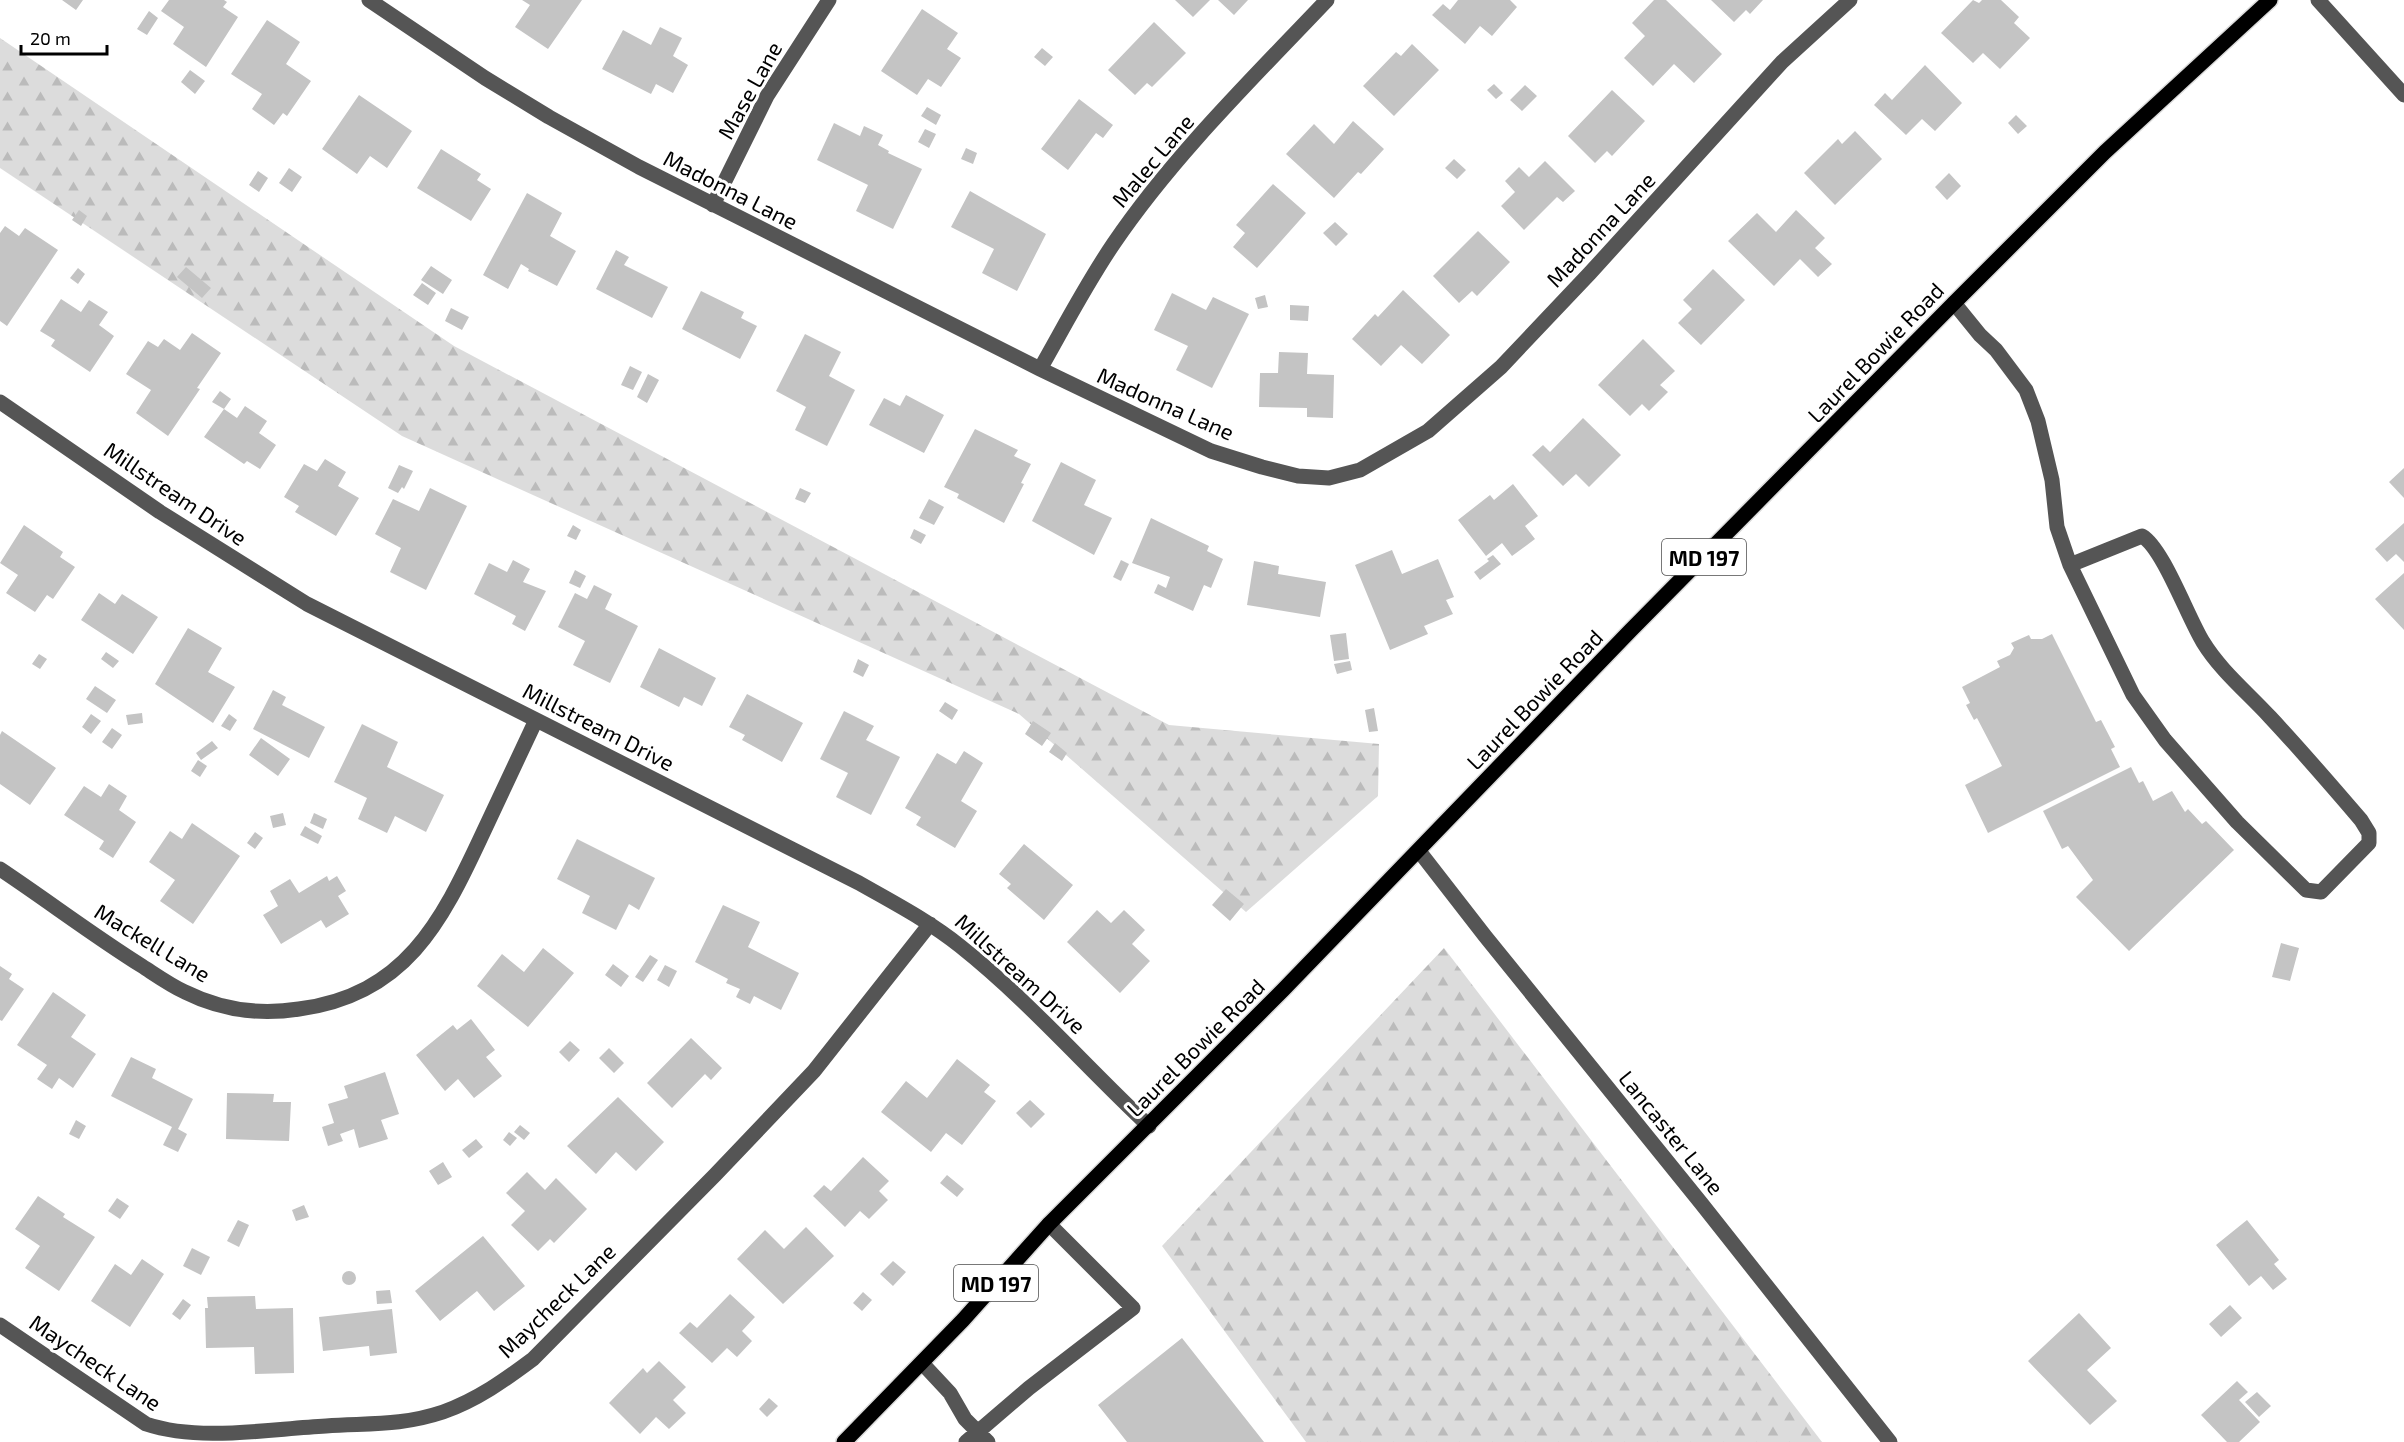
<svg xmlns="http://www.w3.org/2000/svg" width="2404" height="1442" viewBox="0 0 2404 1442" font-family="'Exo 2',sans-serif">
<style>
.forest{fill:url(#forest-firs)}
.building{fill:#c4c4c4}
.lines{fill:none;stroke-linecap:round;stroke-linejoin:round}
.major-casing{stroke:#dbdbdb;stroke-width:18}
.minor{stroke:#555;stroke-width:15}
.major{stroke:#000;stroke-width:15}
.labels{text-anchor:middle;dominant-baseline:central;stroke-width:6;stroke-linejoin:round;paint-order:stroke}
.shield{fill:#fff;stroke:#4c4c4c;stroke-width:1.5}
.shield-label{font-size:21px;font-weight:bold;fill:#000}
.street-label{font-size:22px;fill:#000;stroke:#fff}
</style>
<defs>
<pattern id="forest-firs" width="22" height="20" patternUnits="userSpaceOnUse" patternTransform="scale(1.5)"><rect width="22" height="20" fill="#dcdcdc"/><path d="M5 1l3.5 6h-7zM16 11l3.5 6h-7z" fill="#bbb"/></pattern>
</defs>
<rect width="100%" height="100%" fill="#fff"/>
<path class="forest" d="M0,38l454,308 715,379 210,19 -1,52 -132,116 -227,-198 -617,-278 -402,-268z
M1444,948l378,494h-516l-144,-196z"/>
<path class="building" d="M62,0h21l-7,10z
M169,0h55l3,2 -4,5 15,10 -32,50 -33,-23 11,-17 -23,-16z
M522,0h60l-34,49 -33,-22 15,-22z
M1175,0h35l-17,17z
M1218,0h30l-14,15z
M1458,0h52l7,7 -25,29 -12,-10 -15,18 -33,-29 11,-11 7,6z
M1654,0h12l56,54 -28,29 -20,-19 -21,22 -29,-28 21,-22 -13,-13z
M1711,0h52l-13,14 -4,-4 -12,12z
M1973,0l6,3 3,-3h19l18,17 -5,6 16,15 -30,31 -17,-16 -10,10 -32,-30z
M922,9l36,24 -11,16 14,9 -20,29 -13,-8 -11,16 -36,-24z
M149,11l9,7 -11,17 -10,-6z
M267,20l33,22 -14,22 25,17 -24,35 -4,-3 -9,12 -22,-16 10,-15 -31,-20z
M1154,22l32,31 -34,34 -5,-4 -12,12 -27,-25z
M660,27l22,11 -9,18 15,9 -15,28 -17,-9 -5,10 -49,-25 21,-39 28,15z
M1412,44l27,26 -45,46 -31,-30 33,-34 5,4z
M1042,48l11,9 -8,9 -11,-9z
M1925,65l37,38 -27,28 -13,-12 -16,16 -32,-30 11,-12 7,7z
M190,70l15,11 -10,13 -14,-12z
M1494,84l9,9 -7,6 -9,-9z
M1525,85l12,11 -15,15 -12,-11z
M1612,90l33,31 -33,35 -5,-5 -12,12 -27,-27z
M359,95l53,36 -25,37 -17,-12 -13,18 -35,-25z
M1079,99l34,26 -10,13 -7,-5 -28,37 -27,-21z
M927,107l14,8 -5,10 -15,-9z
M2016,115l11,11 -9,8 -10,-11z
M1353,121l31,28 -23,25 -3,-2 -24,26 -48,-44 28,-30 20,20z
M834,123l26,13 4,-10 19,9 -5,10 11,6 -1,2 34,16 -29,60 -37,-18 12,-26 -51,-25z
M925,129l11,5 -7,14 -11,-6z
M1855,131l27,28 -47,46 -31,-32 34,-34 4,5z
M966,148l11,5 -4,11 -12,-5z
M441,149l40,25 -4,6 14,9 -20,32 -54,-33z
M1454,159l12,11 -9,9 -12,-11z
M1545,161l30,30 -12,11 -6,-5 -33,33 -23,-24 14,-14 -10,-11 14,-14 10,10z
M289,168l13,9 -10,15 -13,-9z
M258,171l10,7 -9,14 -10,-7z
M1949,173l12,13 -14,14 -12,-13z
M1273,184l33,29 -49,55 -24,-21 12,-14 -9,-8z
M970,191l76,43 -29,57 -35,-18 12,-24 -43,-22z
M527,193l35,20 -12,23 26,15 -19,35 -29,-15 1,-2 -8,-5 -13,25 -25,-14z
M79,210l8,6 -6,10 -9,-6z
M1796,210l29,28 -10,10 17,16 -14,13 -18,-18 -26,27 -46,-45 29,-28 19,19z
M1335,222l13,12 -12,12 -13,-13z
M5,226l14,10 6,-8 33,22 -51,76 -7,-5v-88z
M1478,231l32,31 -33,34 -5,-5 -13,12 -26,-27z
M616,250l13,7 -5,8 44,22 -16,31 -56,-29z
M431,266l21,14 -9,14 -22,-14z
M186,267l25,21 -9,10 -25,-21z
M78,268l7,6 -7,10 -8,-6z
M1713,269l32,31 -44,45 -23,-22 14,-14 -9,-9z
M422,283l14,10 -8,12 -15,-10z
M1403,290l47,45 -28,29 -21,-19 -20,21 -29,-27 23,-25 3,3z
M701,291l43,21 -3,6 16,8 -17,33 -58,-30z
M1172,293l34,17 7,-13 36,17 -37,74 -36,-18 12,-24 -34,-16z
M1265,295l3,12 -10,2 -3,-11z
M61,299l20,13 8,-12 19,12 -9,13 15,11 -24,36 -39,-26 4,-6 -15,-9z
M1290,305l19,1 -1,15 -18,-1z
M451,308l18,9 -7,13 -17,-9z
M192,333l29,20 -24,35 3,1 -32,47 -32,-23 15,-23 -25,-16 22,-33 10,6 6,-8 16,11z
M805,334l36,18 -12,24 26,14 -28,56 -32,-16 11,-23 -30,-16z
M1643,339l32,32 -15,14 8,7 -19,19 -7,-7 -12,12 -32,-31z
M1279,352l29,1 -1,21 27,1 -1,43 -26,-1v-9l-48,-1 1,-34h18z
M630,366l12,6 -9,18 -12,-5z
M648,374l11,6 -12,23 -10,-6z
M220,391l11,8 -7,10 13,9 8,-12 22,15 -8,12 17,12 -16,24 -13,-8 -3,3 -40,-27 20,-28 -12,-7z
M906,395l38,20 -20,38 -55,-28 15,-27 16,8z
M1583,418l38,37 -32,32 -13,-13 -13,12 -31,-31 11,-10 7,7z
M975,429l43,21 -4,6 17,8 -10,19 3,1 -20,39 -47,-25 2,-4 -15,-7z
M325,459l21,13 -8,14 21,12 -23,38 -41,-24 4,-6 -15,-9 20,-33 13,7z
M1061,462l35,18 -12,25 28,13 -18,37 -62,-34z
M399,465l14,6 -9,18 -2,-2 -4,6 -10,-5z
M2404,468v30l-15,-16z
M1513,484l25,32 -13,10 10,13 -23,17 -10,-13 -16,13 -28,-36 32,-25 4,5z
M430,488l37,18 -41,84 -36,-18 11,-24 -26,-14 18,-35 26,12z
M800,488l11,5 -6,10 -10,-4z
M929,499l15,8 -10,18 -15,-7z
M1151,518l58,28 -2,5 16,8 -12,29 -7,-3 -11,26 -39,-18 4,-9 8,4 4,-11 -38,-14z
M2404,523v39l-8,-8 -9,8 -12,-13z
M24,525l39,27 -3,5 15,10 -22,32 -6,-4 -12,17 -29,-19 12,-18 -18,-12z
M573,525l8,5 -5,10 -9,-4z
M914,529l12,6 -5,9 -11,-6z
M1392,550l10,24 36,-15 16,38 -8,3 7,14 -29,12 4,8 -38,16 -35,-85z
M1493,555l8,9 -21,16 -6,-8 15,-11 -2,-2z
M513,560l17,9 -7,13 23,9 -21,40 -13,-7 4,-8 -42,-22 15,-31 18,9z
M1121,560l8,4 -8,17 -8,-4z
M1254,561l25,5 -1,8 48,8 -6,35 -73,-12z
M575,570l11,6 -6,12 -11,-5z
M2404,573v57l-29,-31z
M594,585l18,9 -7,15 33,17 -28,57 -37,-18 12,-24 -27,-14 17,-34 12,6z
M99,593l16,11 7,-10 36,23 -25,37 -52,-34z
M188,628l34,20 -14,24 27,15 -22,36 -58,-39z
M1346,633l3,26 -15,2 -4,-26z
M2052,634l44,88 5,-2 14,27 -4,2 9,18 -132,66 -23,-48 37,-19 -25,-48 -3,2 -8,-15 4,-2 -8,-16 38,-20 -3,-6 13,-6 4,-7 -3,-5 18,-8 2,4h11z
M659,648l57,30 -14,28 -18,-9 -5,10 -39,-20z
M106,652l13,9 -6,7 -12,-9z
M39,654l8,5 -7,10 -8,-5z
M858,659l11,6 -6,12 -10,-5z
M1350,661l2,9 -15,4 -3,-10z
M95,686l21,14 -9,13 -21,-14z
M273,690l13,7 -4,8 43,22 -16,31 -56,-29z
M747,694l56,29 -21,39 -40,-22 3,-5 -16,-8z
M945,702l13,8 -6,10 -13,-9z
M1374,708l4,23 -9,1 -4,-22z
M844,711l30,15 -8,14 34,17 -29,58 -35,-18 12,-24 -28,-14z
M142,713l1,10 -15,2 -2,-10z
M91,714l10,7 -10,13 -9,-7z
M229,714l8,6 -7,11 -9,-5z
M1033,721l18,12 -9,13 -17,-12z
M362,724l36,18 -11,25 57,28 -18,37 -31,-16 -8,17 -29,-14 9,-21 -33,-16z
M112,728l10,7 -10,14 -10,-7z
M2,731l54,37 -26,37 -30,-21v-49z
M261,738l29,21 -12,17 -29,-21z
M212,741l6,7 -17,12 -5,-7z
M1055,743l12,10 -5,8 -13,-9z
M964,751l19,12 -22,38 16,10 -22,37 -39,-23 5,-8 -16,-9 32,-55 19,11z
M198,760l9,6 -7,11 -9,-6z
M2131,767l8,16 4,-2 10,20 19,-10 13,21 3,-3 14,15 4,-3 28,29 -105,101 -53,-54 17,-17 -25,-34 -6,3 -19,-38z
M109,784l18,12 -8,14 17,12 -23,36 -14,-9 5,-8 -40,-26 20,-29 17,11z
M283,813l3,12 -13,3 -3,-12z
M314,813l13,6 -4,10 -13,-6z
M192,823l48,33 -47,68 -33,-23 15,-21 -26,-18 21,-31 12,8z
M305,826l17,10 -4,8 -18,-9z
M255,832l8,6 -8,11 -8,-6z
M577,839l78,39 -16,32 -10,-6 -13,26 -34,-17 8,-17 -33,-17z
M1024,844l49,41 -29,35 -37,-32 4,-4 -12,-10z
M327,876l2,5 8,-5 9,15 -8,5 11,18 -23,14 -5,-8 -40,24 -18,-29 15,-9 -8,-15 20,-12 9,14z
M1226,889l18,15 -14,17 -18,-16z
M723,905l37,17 -12,25 51,26 -18,37 -27,-14 -4,8 -14,-7 4,-8 -14,-6 2,-4 -33,-17z
M1097,910l14,13 13,-13 21,20 -13,14 18,17 -30,32 -53,-51z
M2281,943l18,5 -9,33 -18,-4z
M543,948l31,25 -46,54 -51,-41 25,-32 22,18z
M650,955l8,5 -15,22 -8,-5z
M613,964l16,12 -8,11 -16,-12z
M665,965l12,6 -8,16 -12,-7z
M0,966l12,8 -3,5 15,10 -22,32 -2,-1z
M53,992l33,23 -15,22 25,17 -23,34 -14,-10 -7,11 -15,-10 10,-14 -30,-20z
M471,1019l24,31 -9,7 16,19 -28,22 -16,-19 -13,12 -29,-36 37,-30 4,5z
M691,1038l31,30 -11,12 -6,-6 -33,34 -25,-25z
M570,1041l10,9 -11,12 -10,-10z
M609,1048l15,15 -10,10 -15,-15z
M131,1057l25,12 -4,9 41,21 -15,30 9,5 -9,18 -15,-7 9,-18 -61,-31z
M957,1059l33,26 -6,7 12,9 -34,44 -16,-12 -15,19 -50,-40 25,-31 21,17z
M385,1072l14,42 -18,6 7,19 -29,9 -5,-19 -14,5 3,7 -15,5 -6,-19 12,-4 -6,-19 20,-6 -4,-12z
M227,1093l47,1 -1,8h18l-2,39 -63,-2z
M618,1097l46,45 -28,29 -20,-19 -20,22 -29,-28z
M1030,1100l15,14 -14,14 -15,-15z
M76,1120l10,6 -7,13 -10,-5z
M520,1125l10,8 -6,7 -10,-8z
M509,1132l8,6 -7,8 -7,-6z
M476,1139l7,8 -14,11 -7,-8z
M863,1157l26,24 -10,10 9,9 -19,19 -9,-8 -15,16 -32,-31 11,-11 7,6z
M443,1162l9,15 -14,8 -9,-14z
M527,1172l18,18 11,-12 31,31 -33,34 -4,-4 -12,12 -27,-26 14,-14 -19,-18z
M947,1175l17,14 -7,8 -17,-14z
M38,1196l27,18 -2,3 32,20 -36,54 -34,-23 15,-22 -25,-17z
M117,1198l12,8 -9,13 -12,-8z
M304,1205l5,12 -13,4 -4,-11z
M238,1220l11,5 -10,22 -12,-6z
M2247,1220l32,40 -5,4 13,15 -14,11 -12,-14 -12,10 -33,-41z
M806,1227l28,29 -51,48 -46,-45 28,-29 19,19z
M483,1236l42,50 -31,25 -17,-20 -37,30 -25,-30z
M192,1248l18,9 -9,18 -18,-9z
M142,1259l22,15 -34,53 -39,-26 24,-37 16,11z
M893,1261l13,11 -13,14 -13,-12z
M342 1278a7 7 0 1 1 14 0a7 7 0 1 1-14 0Z
M390,1290l2,13 -15,1 -1,-13z
M863,1292l9,8 -10,11 -9,-8z
M730,1294l25,23 -13,14 10,10 -15,16 -10,-9 -15,15 -33,-30 11,-11 7,6z
M255,1296l1,13 37,-1 1,65 -39,1 -1,-27 -48,1 -1,-40h3l-1,-11z
M183,1299l8,6 -11,15 -8,-6z
M2230,1305l12,13 -21,19 -12,-13z
M392,1309l5,44 -27,3 -1,-10 -46,5 -4,-34z
M2079,1313l32,35 -24,22 30,31 -27,24 -62,-64z
M1182,1338l82,104h-137l-29,-37z
M659,1361l27,26 -13,13 13,13 -17,16 -13,-12 -16,17 -31,-31 34,-35 4,5z
M2237,1381l11,11 -9,8 21,22 -21,20h-12l-26,-27z
M2257,1392l14,14 -12,11 -14,-15z
M769,1398l9,8 -11,11 -8,-8z"/>
<g class="lines">
<g class="major-casing">
<path id="major" d="M844,1442l119,-122 86,-96 234,-234 347,-359 324,-328 151,-151 165,-152"/>
</g>
<path class="minor" d="M369,0l116,78 64,39 90,50 401,202 171,82 51,16 36,9 31,2 31,-8 68,-39 73,-64 89,-94 192,-211 68,-62
M2318,0l86,95
M713,205l54,-109 62,-96
M1954,303l26,32 16,15 30,40 12,31 14,59 5,47 13,38 63,130 32,45 72,82 69,68 15,2 48,-49v-10l-8,-13c-30,-35 -60,-70 -91,-103 -22,-24 -50,-47 -67,-75 -15,-24 -40,-94 -61,-106l-72,29
M1040,369c24,-42 46,-85 74,-126 60,-88 139,-165 213,-243
M0,402l160,110 147,92 552,279c35,20 70,38 101,63 68,54 125,120 189,180
M1419,851l66,85 216,267 189,239
M0,869c48,32 94,67 142,97 14,9 28,19 43,26 36,18 75,23 114,17 106,-14 142,-86 183,-174 18,-39 36,-77 54,-115
M0,1325l146,99c54,18 122,5 180,2 43,-3 75,0 117,-14 34,-12 62,-32 90,-53l182,-184 99,-104 116,-147
M922,1363l28,30 15,26 23,23
M966,1442l63,-54 104,-80 -84,-84"/>
<use href="#major" class="major"/>
</g>
<g class="labels">
<g class="shield">
<rect x="1662" y="539" width="84" height="36" rx="4.5"/>
<rect x="954" y="1265" width="84" height="36" rx="4.5"/>
</g>
<g class="shield-label">
<text x="1704" y="557">MD 197</text>
<text x="996" y="1283">MD 197</text>
</g>
<g class="street-label">
<text transform="translate(749 90) rotate(-61)">Mase Lane</text>
<text transform="translate(1152 160) rotate(-50)">Malec Lane</text>
<text transform="translate(731 189) rotate(27)">Madonna Lane</text>
<text transform="translate(1600 229) rotate(-47)">Madonna Lane</text>
<text transform="translate(1875 352) rotate(-46)">Laurel Bowie Road</text>
<text transform="translate(1166 403) rotate(24)">Madonna Lane</text>
<text transform="translate(176 493) rotate(34)">Millstream Drive</text>
<text transform="translate(1534 699) rotate(-46)">Laurel Bowie Road</text>
<text transform="translate(599 726) rotate(27)">Millstream Drive</text>
<text transform="translate(153 942) rotate(31)">Mackell Lane</text>
<text transform="translate(1021 973) rotate(42)">Millstream Drive</text>
<text transform="translate(1195 1047) rotate(-45)">Laurel Bowie Road</text>
<text transform="translate(1672 1132) rotate(51)">Lancaster Lane</text>
<text transform="translate(556 1300) rotate(-44)">Maycheck Lane</text>
<text transform="translate(96 1362) rotate(34)">Maycheck Lane</text>
</g>
</g>
<path d="M21 45v9h86v-9" fill="none" stroke="#000000" stroke-width="3"/>
<text x="30" y="45" font-size="18" fill="#000000" stroke="#ffffff" stroke-width="4.5" paint-order="stroke">20 m</text>
</svg>
